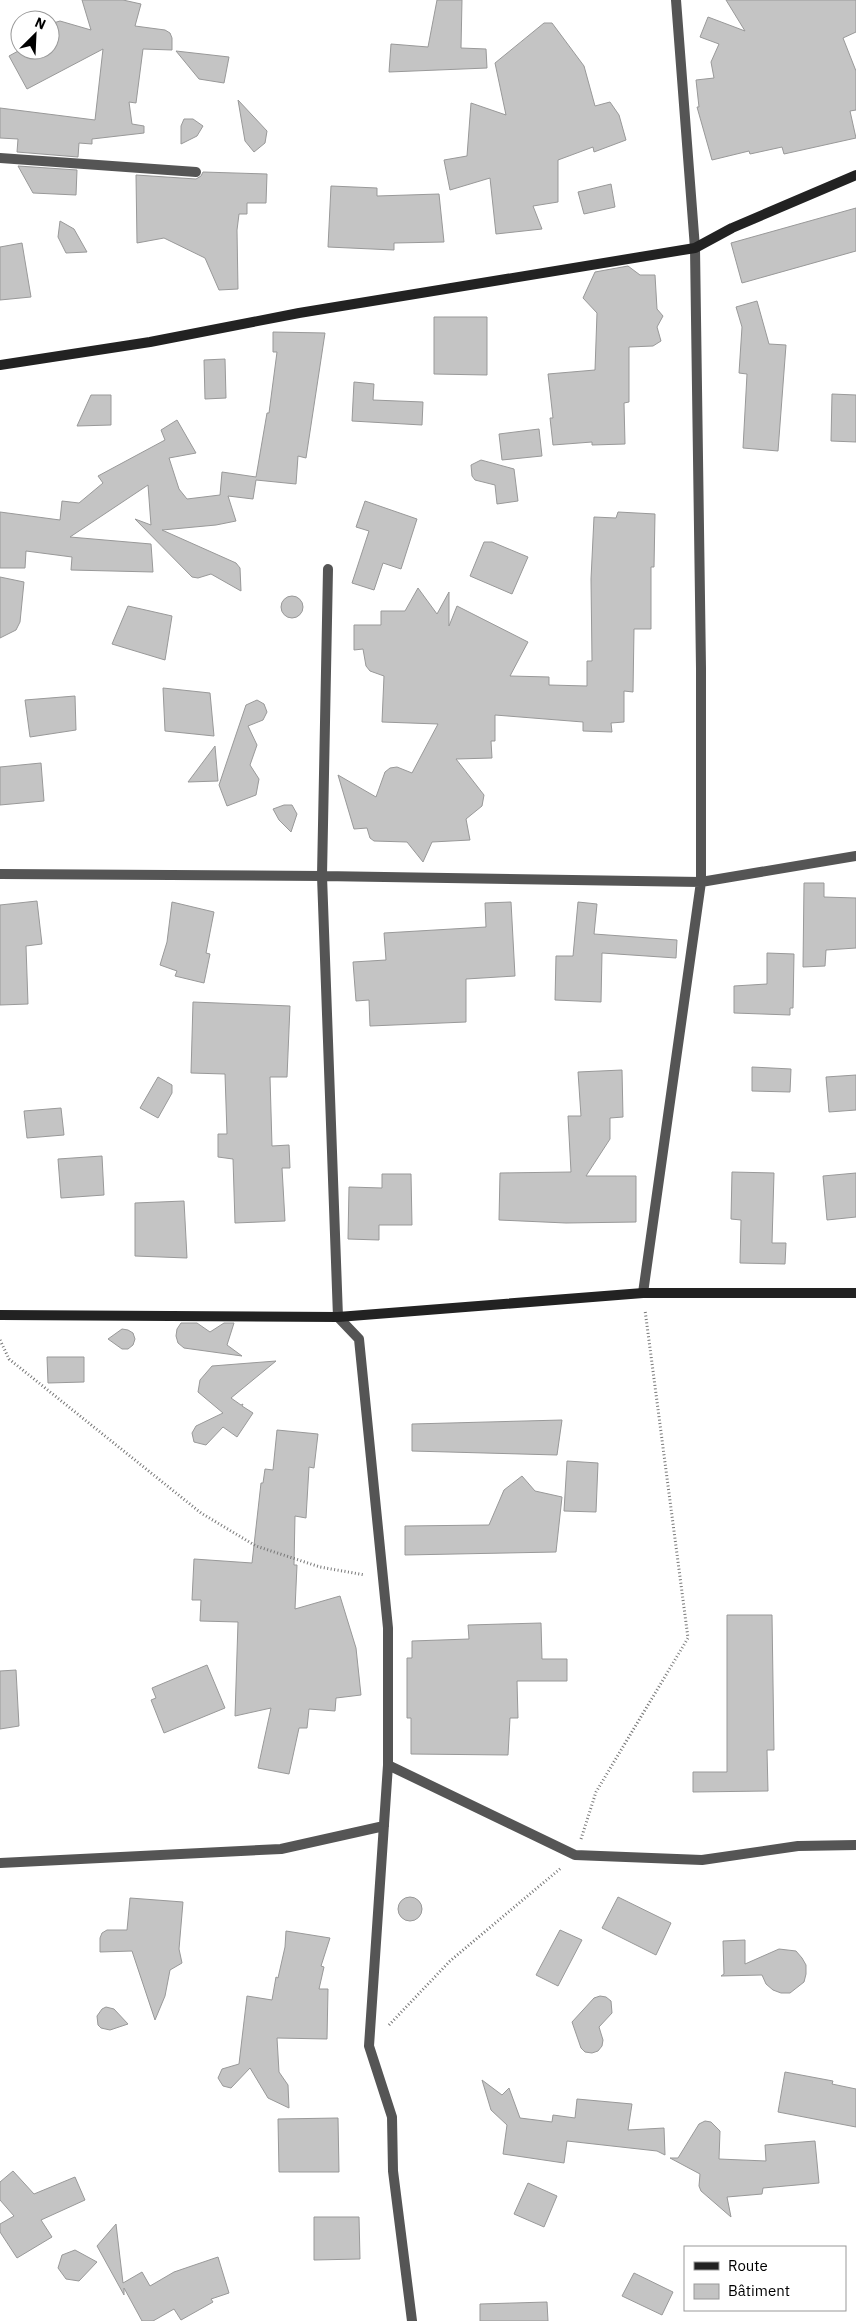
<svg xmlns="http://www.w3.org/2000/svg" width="856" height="2321" viewBox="0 0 856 2321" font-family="'IBM Plex Sans',sans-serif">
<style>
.building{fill:#c4c4c4;stroke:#999}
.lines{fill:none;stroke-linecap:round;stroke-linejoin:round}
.path{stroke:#777;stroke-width:3;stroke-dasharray:1 2.5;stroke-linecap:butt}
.street{stroke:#555;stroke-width:10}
.secondary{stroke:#222;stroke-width:10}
</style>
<rect width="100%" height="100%" fill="#fff"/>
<path class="building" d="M82,0h41l18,4 -6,22 30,4 5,3 2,5v12l-29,-1 -7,54 -7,-1 3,22 12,2v7l-52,6v5l-13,-1 -1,14 -61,-5 1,-13 -18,-1v-30l95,12 8,-71 -76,40 -18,-33 11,-6h30v-26l10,-3 31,9z
M437,0h25l-1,48 25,1 1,19 -98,4 2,-28 37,3z
M726,0h130v32l-13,6 13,33v39l-6,1 6,27 -72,16 -2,-7 -32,7 -1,-3 -37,9 -15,-53h2l-3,-27 18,-2 -3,-16 8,-18 -19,-7 8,-20 37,14z
M544,23h8l32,43 11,40 15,-4 9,13 7,25 -32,12 -1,-5 -35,13v42l-25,4 9,23 -46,5 -6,-56 -40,12 -6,-30 23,-4 4,-53 35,12 -11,-52z
M176,51l53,6 -5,26 -25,-4z
M238,100l29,31 -2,12 -11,9 -9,-11z
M184,119h9l10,7 -6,10 -16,8v-18z
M18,166l59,4 -1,25 -43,-2z
M203,172l64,2 -1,29h-19v11h-8l-2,16 1,59 -19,1 -14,-32 -41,-20 -27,5 -1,-68 60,4 5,-3z
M611,184l4,23 -31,7 -6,-22z
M331,186l46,2v8l62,-2 5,48 -50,1v7l-66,-3z
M856,208v43l-114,32 -11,-40z
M60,221l14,8 13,23 -21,1 -8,-16z
M22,243l9,54 -31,3v-53z
M628,266l12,9h15l2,34 6,7 -6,11 4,14 -8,5 -24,1v55l-5,1 1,41 -33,1v-3l-39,3 -3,-27h3l-5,-44 47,-4 2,-57 -14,-15 12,-26z
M757,301l12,43 17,1 -8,106 -35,-3 4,-74 -8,-1 3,-46 -6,-20z
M434,317h53v58l-53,-1z
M273,332l52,1 -19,125 -8,-2 -2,28 -40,-4 -3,19 -25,-3 8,25 -20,4 -54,5 74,33 4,5 1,23 -30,-17 -13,4 -6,-1 -57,-58 16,6 -3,-40 -78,52 81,7 2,28 -82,-2 1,-13 -46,-6 -1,17h-25v-56l60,8 2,-19 17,2 24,-20 -5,-7 67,-36 -4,-10 16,-10 19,33 -27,5 10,31 8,10 33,-4 2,-23 34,5 11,-64h2l8,-61h-4z
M225,359l1,39 -21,1 -1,-39z
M354,382l20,2 -1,16 50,2 -1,23 -70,-4z
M832,394l24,1v47l-25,-1z
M91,395h20v30l-34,1z
M539,429l3,27 -40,4 -3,-26z
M481,460l33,9 4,32 -21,3 -2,-19 -20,-5 -3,-4 -1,-11z
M365,501l52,18 -16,50 -18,-6 -9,27 -22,-7 17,-52 -13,-4z
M618,512l37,2 -1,53h-3v62h-17l-1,63 -9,-1v31l-13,1 1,9 -29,-1v-9l-88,-7v26h-4l1,17 -36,1 28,36 -2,11 -16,13 4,21 -38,2 -9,20 -16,-20 -33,-1 -4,-3 -3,-10 -13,1 -16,-54 38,22 9,-25 5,-4 7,-1 15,6 26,-49 -56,-2 2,-46 -14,-5 -4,-5 -3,-17 -9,1v-25h27v-14h24l13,-23 19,26 12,-22v34l8,-20 71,36 -18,34 39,1v8l38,1v-25h5l-1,-82 3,-62 22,1z
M484,542h8l36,15 -16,37 -42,-18z
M0,577l24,5 -4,40 -4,8 -16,8z
M281 607a11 11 0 1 1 22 0a11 11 0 1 1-22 0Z
M128,606l44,10 -7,44 -53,-16z
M163,688l47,5 4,43 -49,-5z
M75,696l1,34 -46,7 -5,-37z
M257,700l7,4 3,8 -4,8 -15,6 9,19 -7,20 9,14 -3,16 -29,11 -8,-21 27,-80z
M215,746l3,35 -30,1z
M41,763l3,38 -44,4v-38z
M284,805h8l5,9 -6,18 -12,-12 -6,-11z
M804,883h20v14l32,1v50l-30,2 -1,16 -22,1z
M37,901l5,43 -16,2 2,58 -28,1v-100z
M172,902l42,10 -8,41 4,1 -6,29 -29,-7 2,-5 -17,-6 7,-23z
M511,902l4,74 -49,3v43l-96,4 -1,-26 -13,1 -3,-39 33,-2 -2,-27 102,-6 -1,-24z
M578,902l19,2 -3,30 83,6 -1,18 -74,-5 -1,49 -46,-2 1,-44h17z
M767,953l27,1 -1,54h-3v7l-56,-2v-27l33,-2z
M193,1002l97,4 -3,71h-17l2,69 17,-1 1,23h-8l3,53 -50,2 -2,-64 -15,-2v-23h9l-2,-60 -34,-1z
M752,1067l39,2 -1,23 -38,-1z
M622,1070l1,47 -13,1v21l-24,37h50v46l-70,1 -67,-3 1,-47 71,-1 -3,-56h13l-3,-44z
M856,1075v35l-27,2 -3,-35z
M158,1077l14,8v8l-14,25 -18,-10z
M61,1108l3,27 -37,3 -3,-27z
M102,1156l2,39 -43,3 -3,-39z
M732,1172l42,1 -2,70h14l-1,21 -45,-1 1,-43 -10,-1z
M856,1173v44l-29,3 -4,-44z
M382,1174h29l1,51h-33v15l-31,-1 1,-52 33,1z
M184,1201l3,57 -52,-2v-53z
M181,1323h16l13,9 14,-9h10l-7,22 15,11 -58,-8 -6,-5 -2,-7 1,-7z
M122,1329l6,1 5,3 2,6 -2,6 -5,4h-6l-14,-10z
M47,1357h37v25l-36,1z
M276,1361l-45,37 10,7 2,-1 -1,2 11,7 -16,24 -14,-10 -17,18 -12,-3 -2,-9 4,-7 27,-13 -25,-21 2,-12 12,-14z
M562,1420l-5,35 -145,-4v-27z
M277,1430l41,4 -4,34 -5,-1 -3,51 -11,-2 -1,49h3l-2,44 45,-13 16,52 5,47 -25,3 -1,13 -26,-2 -2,19h-8l-10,46 -31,-6 13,-60 -36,8 3,-94 -38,-1 1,-21h-9l2,-41 58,4 9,-80h2l2,-14 8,1z
M567,1461l31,2 -2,49 -32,-1z
M522,1476l13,15 27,6 -6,55 -151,3v-29l84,-1 15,-35z
M727,1615h45l2,135h-7l1,41 -75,1v-20h34z
M541,1623l1,36h25v22h-50l1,37h-8l-2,37 -97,-1v-36h-4v-60h5v-17l57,-2 -1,-14z
M207,1665l18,43 -61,25 -13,-33 5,-2 -4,-10z
M16,1670l3,56 -19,3v-58z
M398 1909a12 12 0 1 1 24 0a12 12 0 1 1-24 0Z
M618,1897l53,26 -15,32 -54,-27z
M130,1898l53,4 -4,47 3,14 -12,7 -5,26 -10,24 -23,-69 -32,1v-14l2,-5 5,-3h20z
M560,1930l22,10 -24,46 -22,-11z
M286,1931l44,7 -9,28 3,1 -5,22h9l-1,50 -50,-1 2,34 9,13 1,23 -21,-10 -18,-30 -19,20 -8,-2 -5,-8 4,-9 17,-5 8,-68 25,4 4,-23 2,1 7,-31z
M745,1940v24l34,-15 17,2 6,7 4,7v9l-2,8 -14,11h-9l-8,-3 -7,-6 -4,-9 -41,1 3,-2 -1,-33z
M600,1996l6,1 5,4 1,12 -13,14 4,13 -1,6 -4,5 -6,2 -7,-1 -4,-4 -9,-26 22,-24z
M106,2007l8,2 14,15 -18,6 -9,-2 -3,-3 -1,-9 5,-7z
M785,2072l48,9 -1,3 24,5v38l-78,-15z
M482,2080l20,15 7,-7 11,30 32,4 1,-7 22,3 2,-19 55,5 -4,26 36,-2 1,27 -8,-4 -90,-10 -3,22 -61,-9 4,-29 -16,-15z
M338,2118l1,54h-60l-1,-53z
M705,2121l6,1 9,9 -1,28 47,2 -1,-16 50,-4 4,42 -56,5 -1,6 -35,3 4,20 -30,-26 -2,-5 1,-12 -30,-16h8l21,-34z
M13,2171l21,23 41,-17 10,23 -44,20 11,17 -35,21 -17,-26v-8l14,-8 -14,-16v-18z
M528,2183l29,13 -13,31 -30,-13z
M314,2217h45l1,42 -46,1z
M116,2224l7,59 19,-11 8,14 24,-14 44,-15 11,36 -18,6 2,3 -32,18 -7,-11 -21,12h-11l-18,-33v7l-27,-49z
M75,2250l22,12 -18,19 -13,-2 -8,-11 4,-13z
M634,2273l39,19 -11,23 -40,-19z
M547,2302l1,19h-68v-17z"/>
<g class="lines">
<path class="path" d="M0,1340l9,19 192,154 55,33 64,21 45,8
M581,1839l15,-47 92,-154 -43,-328
M389,2025l61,-64 111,-93"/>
<path class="street" d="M0,158l196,14
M328,569l-6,307 16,441 21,22 29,289v137l-19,281 23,71 1,54 19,150
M0,874l322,2 379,6 155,-26
M643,1293l58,-411v-214l-6,-420 -19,-248
M388,1765l187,90 127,5 96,-14 58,-1
M0,1863l281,-14 103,-23"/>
<path class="secondary" d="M0,365l150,-23 149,-29 396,-65 37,-20 124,-53
M0,1315l338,2 305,-24h213"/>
</g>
<rect x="684" y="2246" width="162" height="65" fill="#ffffff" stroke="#999999"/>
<rect x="694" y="2262" width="25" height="8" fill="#222222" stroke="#999999"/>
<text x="728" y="2271" font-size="15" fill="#000000">Route</text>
<rect x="694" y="2284" width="25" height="15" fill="#c4c4c4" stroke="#999999"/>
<text x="728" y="2296" font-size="15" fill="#000000">Bâtiment</text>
<g transform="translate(35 35) rotate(24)"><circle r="24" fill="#ffffff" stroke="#999999"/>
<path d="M0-4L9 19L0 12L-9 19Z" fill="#000000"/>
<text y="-8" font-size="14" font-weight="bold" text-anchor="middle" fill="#000000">N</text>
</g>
</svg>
